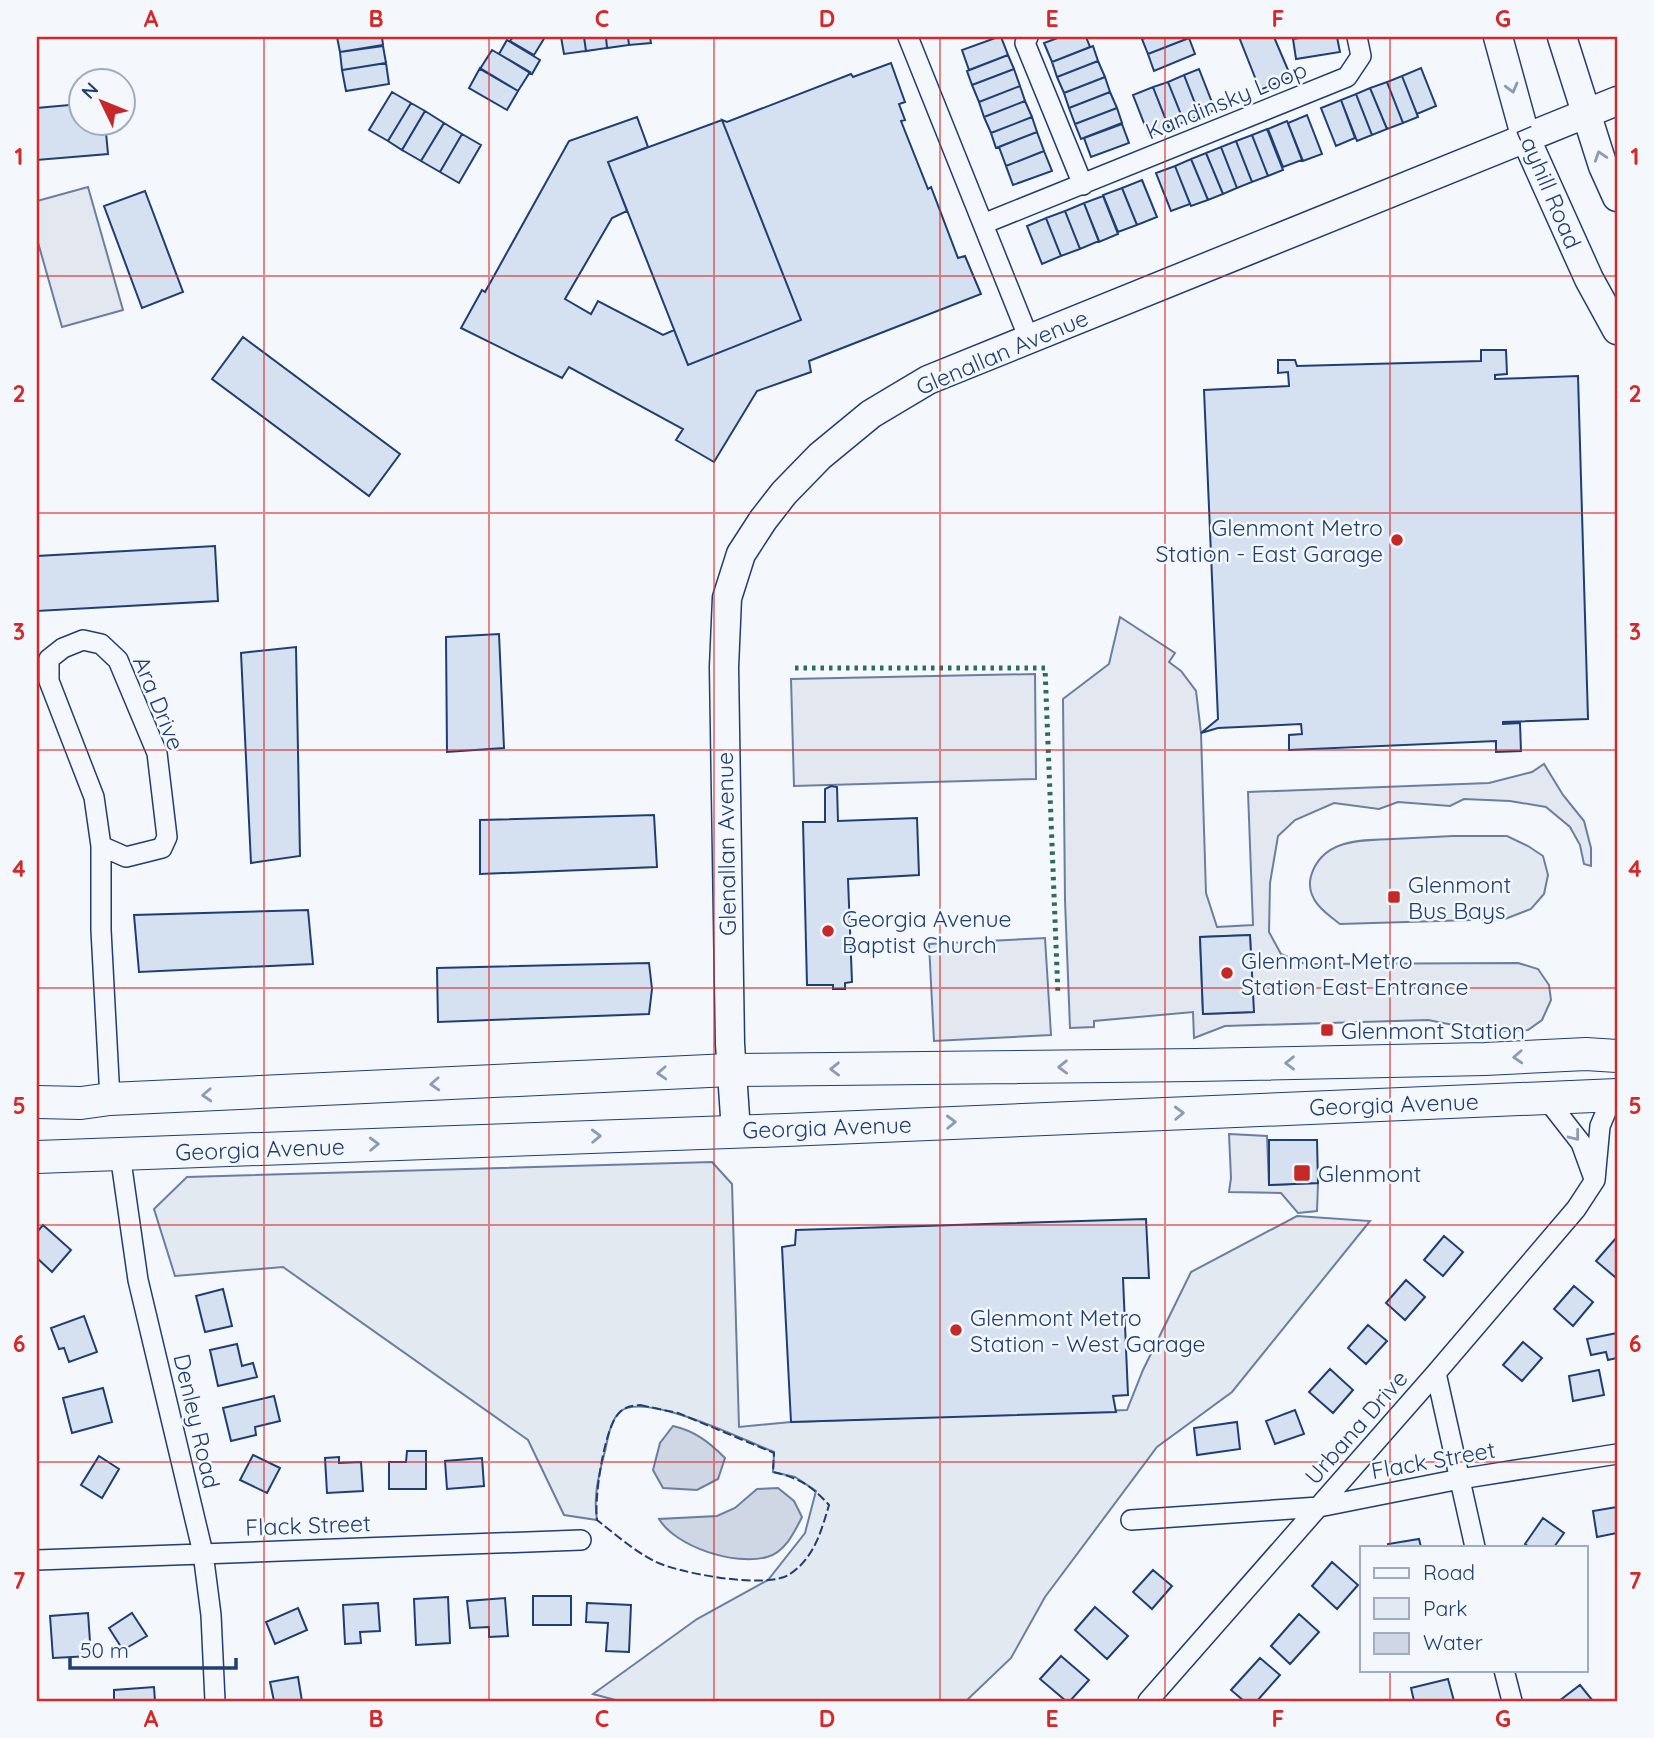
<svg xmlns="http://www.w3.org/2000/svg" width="1654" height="1738" viewBox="0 0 1654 1738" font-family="Quicksand,sans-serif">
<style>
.green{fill:#e3e9f0;stroke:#687fa3;stroke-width:2}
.parking{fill:#e3e8f0;stroke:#687fa3;stroke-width:2;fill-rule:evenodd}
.water{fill:#cfd7e4;stroke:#687fa3;stroke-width:2}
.building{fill:#d5e0f0;stroke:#1d3f73;stroke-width:2}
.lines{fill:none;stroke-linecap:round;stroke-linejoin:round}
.street-casing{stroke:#1d3f73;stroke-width:22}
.secondary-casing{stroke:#1d3f73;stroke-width:31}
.primary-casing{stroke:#1d3f73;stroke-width:34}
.street{stroke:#f4f7fb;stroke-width:19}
.secondary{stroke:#f4f7fb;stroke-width:28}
.primary{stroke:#f4f7fb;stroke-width:32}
.hedge{stroke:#2c6c60;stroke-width:5;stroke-dasharray:3.5 5;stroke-linecap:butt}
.fence{stroke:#1d3f73;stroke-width:2;stroke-dasharray:9 3.5;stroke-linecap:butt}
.oneway{stroke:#889bb7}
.grid{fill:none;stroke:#d62828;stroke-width:2;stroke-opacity:0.55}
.poi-dot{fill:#c62828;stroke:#f4f7fb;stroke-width:2.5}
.labels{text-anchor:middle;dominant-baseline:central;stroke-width:5;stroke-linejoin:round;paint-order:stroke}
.street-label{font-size:23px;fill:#1d3f73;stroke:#f4f7fb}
.poi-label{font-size:23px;fill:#1d3f73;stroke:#f4f7fb;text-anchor:start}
.neatline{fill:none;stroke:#d62828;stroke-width:2.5}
.grid-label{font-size:23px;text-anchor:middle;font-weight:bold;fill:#d62828}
</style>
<rect width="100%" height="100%" fill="#f4f7fb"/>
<path class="green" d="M1453,836h54l21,10 15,10 5,19 -4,19 -13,15 -26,10 -165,5c-15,-11 -35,-25 -29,-48 11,-37 50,-36 82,-37 20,-1 40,-2 60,-3z
M712,1162l20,22 7,243 52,-5 336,-12 16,-40 48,-98 106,-56 73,5 -138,171 -75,55 -112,150 -34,61 -45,43h-347l-26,-7 104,-75 71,-39 37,-47 11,-42 -21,-14 -22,-5 1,-20c-30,-12 -127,-60 -153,-41 -11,9 -13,27 -16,40 -6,23 -12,45 -8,69l-33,-5 -36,-75 -245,-173 -108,9 -21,-67 33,-32z"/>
<path class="parking" d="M88,187l35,123 -61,17 -25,-88v-38z
M1120,617l55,36 -6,9 12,9 15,20 5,42 5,160 11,34 36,-2 -5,-133 241,-9 43,-11 12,-8 19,31 21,26 7,27v18l-7,-2 -4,-19 -10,-18 -24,-20 -36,-6 -46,-2 -14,7 -52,-4 -19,7 -45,-6 -39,17 -17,16 -8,47 -1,49 12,22 24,10 213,-1 20,6 11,16 2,15 -9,20 -14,10 -39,2 -61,-12 -203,6 -31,12 -1,-26 -99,9v6l-24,1 -5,-128 -2,-201 46,-35zM1250,935l3,77 -50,2 -3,-77z
M1035,674l1,105 -242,7 -3,-107z
M1045,938l6,97 -117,6 -5,-97z
M1229,1134l38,2 2,49 49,-2 -1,28 -19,2 -17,-20 -52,-1 2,-14z"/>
<path class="water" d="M673,1426c22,5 36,16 52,32l-7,21 -21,11 -34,-2 -10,-18 7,-27z
M778,1488l16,13 8,16c-8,16 -17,35 -35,40 -32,9 -91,-10 -108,-38l58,-3 18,-8 22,-19z"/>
<path class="building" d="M337,37h45l1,8 -43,7z
M513,37h32l-11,18 -24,-14z
M561,37h23l2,14 -22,3z
M584,37h22l1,11 -21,3z
M606,37h22l1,8 -22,3z
M628,37h22l1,6 -22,2z
M998,37h3l7,18 -39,15 -7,-20z
M1060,37h26l4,10 -38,15 -8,-19z
M1148,37h40l1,1 -41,16 -6,-15z
M1239,37h35l17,40 -31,13z
M1306,37h31l3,15 -44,7 -3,-20z
M1189,38l6,16 -41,17 -6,-17z
M507,40l33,20 -8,14 -33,-20z
M383,46l3,17 -44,7 -2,-18z
M1093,46l5,15 -41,16 -5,-15z
M492,50l38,22 -12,19 -38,-22z
M1008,55l6,14 -42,16 -5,-14z
M1098,61l7,16 -41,16 -7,-16z
M386,63l3,21 -43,7 -4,-21z
M891,63l14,39 -6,2 6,16 -4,1 27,68 3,-2 27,71 7,-2 16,38 -172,67 2,11 -54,19 -43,71 -38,-22 7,-11 -114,-62 -7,11 -101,-50 21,-38 3,2 84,-151 68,-24 11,30 -40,15 19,49 -15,7 -47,81 26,15 7,-13 65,34 11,-5 14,35 113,-45 -79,-200 5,2 124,-48 2,3z
M480,68l38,23 -11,19 -38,-22z
M1421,68l15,38 -19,8 -15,-38z
M1014,69l6,17 -41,16 -7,-17z
M1199,69l16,41 -15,6 -16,-41z
M1184,75l16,41 -16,6 -16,-40z
M1402,76l16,41 -15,6 -16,-41z
M1105,77l5,15 -41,16 -5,-15z
M1168,82l16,40 -15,6 -16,-41z
M1387,82l16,41 -16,6 -17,-41z
M1020,86l5,15 -41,16 -5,-15z
M1153,87l16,41 -20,8 -16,-41z
M1370,88l17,41 -15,6 -16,-41z
M392,92l19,11 -23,38 -19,-11z
M1110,92l7,16 -42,16 -6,-16z
M1356,94l16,41 -15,6 -16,-41z
M1341,100l14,38 -19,8 -15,-38z
M1025,101l7,16 -41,16 -7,-16z
M411,103l14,8 -23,39 -14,-9z
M80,104v18h25l3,32 -71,6v-52z
M1117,108l5,15 -41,16 -6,-15z
M425,111l19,12 -23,38 -19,-11z
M1307,115l15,39 -19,7 -15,-38z
M1032,117l5,15 -41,16 -5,-15z
M722,120l79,200 -113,45 -80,-203z
M1287,121l15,39 -19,7 -15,-38z
M444,123l18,11 -22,38 -19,-11z
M1122,124l7,19 -38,14 -7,-19z
M1267,129l16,41 -15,6 -16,-41z
M1037,132l7,19 -38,15 -7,-19z
M462,134l19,11 -22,38 -19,-11z
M1252,135l16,41 -16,6 -16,-41z
M1236,141l16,41 -15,6 -16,-41z
M1221,147l16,41 -14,6 -17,-41z
M1044,151l8,20 -39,14 -7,-19z
M1206,153l17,41 -15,6 -17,-41z
M1191,159l17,41 -17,6 -16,-40z
M1175,166l15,38 -19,7 -15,-38z
M1142,180l15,37 -20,8 -15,-37z
M1122,188l15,37 -19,7 -15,-37z
M145,191l38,101 -41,16 -38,-102z
M1103,196l15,38 -19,8 -15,-39z
M1084,203l15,38 -19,8 -15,-38z
M1065,211l15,38 -19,7 -15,-38z
M1046,218l15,38 -19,8 -15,-38z
M243,337l157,117 -31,42 -157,-117z
M1481,350h25l1,24 -12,1v4l83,-3 10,343 -85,3v2l17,-1 1,28 -25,1v-11l-207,9v-15l13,-1 -1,-10 -83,4 -17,5 17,-14 -14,-329 85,-4 -1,-14 -10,1v-13h17l2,6 184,-5z
M215,546l3,55 -181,10v-55z
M499,634l5,114 -57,4 -1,-115z
M296,647l4,209 -49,7 -10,-210z
M831,786l6,1 1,34 79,-3 2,57 -71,4 4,103 -7,1v6h-12v-4h-26l-4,-163h22v-33z
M654,815l3,52 -177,7v-54z
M308,910l5,54 -174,8 -5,-57z
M1250,935l4,77 -51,2 -3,-77z
M649,963l3,26 -3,25 -211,8 -1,-54z
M1269,1140h48l1,43 -49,2z
M1146,1219l3,59h-26l5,117 -15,1 3,16 -325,10 -9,-175 13,-2 1,-15z
M43,1225l28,25 -19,22 -15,-14v-26z
M1444,1236l19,16 -20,24 -19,-16z
M1616,1238l1,36 -2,3 -19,-16z
M1406,1280l19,17 -20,23 -19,-17z
M1574,1286l19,16 -20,24 -19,-17z
M223,1289l9,37 -27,6 -9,-36z
M84,1316l13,36 -28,10 -5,-14 -5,1 -8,-21z
M1368,1325l19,16 -21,23 -18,-16z
M1617,1333v25l-9,2 -2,-8 -15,3 -4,-16z
M1523,1342l19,16 -20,23 -19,-16z
M237,1344l5,22 11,-3 4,14 -39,9 -8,-36z
M1330,1369l23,21 -20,23 -24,-21z
M1599,1370l5,25 -31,6 -4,-25z
M103,1388l9,34 -40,11 -9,-35z
M274,1396l6,25 -25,6 1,8 -25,6 -8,-33z
M1295,1410l9,24 -29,10 -9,-23z
M1237,1422l3,27 -43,6 -3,-27z
M407,1451h19v38h-37v-27h17z
M253,1455l27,13 -13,25 -27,-13z
M99,1456l20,13 -17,29 -21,-13z
M339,1457v6l22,-1 2,29 -36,2 -2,-35z
M482,1458l2,28 -37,3 -2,-28z
M1617,1507v26l-20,4 -4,-26z
M1543,1518l21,15 -10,14h-25l-4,-3z
M1419,1539l2,8h-33v-3z
M1332,1562l26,23 -21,24 -25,-23z
M1153,1570l19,16 -20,23 -19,-17z
M533,1596h38v29h-38z
M448,1597l2,46 -34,2 -2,-46z
M505,1598l3,38 -19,1v-10l-19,1 -3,-27z
M378,1603l2,28 -20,1 1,11 -16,1 -2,-39z
M587,1603l44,2 -2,47 -23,-1 2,-28 -22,-1z
M1095,1607l33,29 -21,23 -32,-29z
M298,1608l9,22 -32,14 -9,-22z
M88,1613l3,43 -38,2 -3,-42z
M132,1613l15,23 -24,14 -14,-22z
M1299,1614l20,18 -29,32 -19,-18z
M1061,1656l28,24 -19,21h-4l-26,-22z
M1260,1658l20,17 -23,26h-13l-13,-11z
M298,1677l4,24h-28l-4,-19z
M1448,1679l6,22h-40l-3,-13z
M1580,1685l13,16h-34z
M154,1687l1,14h-41v-11z"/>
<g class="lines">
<g class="street-casing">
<path id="street" d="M908,37l121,302
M1028,37l-3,6 58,142
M983,224l364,-147 14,-21 -4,-19
M101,846l25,11 36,-9 5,-11 -10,-84 -39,-93 -17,-16 -18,-4 -20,8 -14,11v22l45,116 7,49v84l9,169
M1545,1097l36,46 12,33
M120,1154l18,126 65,273 8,62 4,86
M1436,1373l39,174
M1131,1520l188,-13 141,-28 157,-25
M37,1560l544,-20
M1504,1670l8,31
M1148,1701l288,-328 140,-164 19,-29 5,-54 13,-31"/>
</g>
<g class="secondary-casing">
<path id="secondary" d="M1498,37l28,102 63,140 28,51
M1562,37l41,129 14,31
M736,1131l-6,-87 -6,-377 3,-69 14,-44 22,-34 21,-27 36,-37 51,-42 57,-34 689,-279"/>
</g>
<g class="primary-casing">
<path id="primary" d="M37,1102l44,1 29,-4 620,-29 466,-5 289,-6 101,-5 31,2
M37,1157l749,-27 831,-35"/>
</g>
<use href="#street" class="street"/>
<use href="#secondary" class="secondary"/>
<use href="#primary" class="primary"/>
<path class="hedge" d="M795,668h250l13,327"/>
<path class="fence" d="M640,1405l38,8 96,40 -1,19c26,6 38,13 56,33 -8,27 -15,53 -39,69 -22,16 -113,-1 -136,-13 -21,-11 -39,-27 -57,-41 -3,-21 7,-94 23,-108 6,-6 12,-6 20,-7z"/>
</g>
<defs><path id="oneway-chevron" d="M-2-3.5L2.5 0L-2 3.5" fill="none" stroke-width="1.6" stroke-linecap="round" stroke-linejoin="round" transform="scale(1.75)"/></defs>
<g class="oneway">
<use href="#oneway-chevron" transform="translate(1512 88) rotate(75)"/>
<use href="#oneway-chevron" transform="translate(1600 156) rotate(-108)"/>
<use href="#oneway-chevron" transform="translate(1518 1057) rotate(177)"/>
<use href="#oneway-chevron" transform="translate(1290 1063) rotate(179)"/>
<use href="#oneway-chevron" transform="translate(1063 1067) rotate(179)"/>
<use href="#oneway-chevron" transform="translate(835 1069) rotate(179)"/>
<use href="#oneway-chevron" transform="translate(662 1073) rotate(177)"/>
<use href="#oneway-chevron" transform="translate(435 1084) rotate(177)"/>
<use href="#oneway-chevron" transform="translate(207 1095) rotate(177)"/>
<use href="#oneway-chevron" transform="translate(1179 1113) rotate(-2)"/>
<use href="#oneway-chevron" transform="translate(951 1122) rotate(-2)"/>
<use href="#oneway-chevron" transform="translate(596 1136) rotate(-2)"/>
<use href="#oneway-chevron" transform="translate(1575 1136) rotate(52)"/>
<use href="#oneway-chevron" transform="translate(374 1144) rotate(-2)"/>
</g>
<path class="grid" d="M264,37v1664M489,37v1664M714,37v1664M940,37v1664M1165,37v1664M1390,37v1510M37,276h1580M37,513h1580M37,750h1580M37,988h1580M37,1225h1580M37,1462h1580M1390,1670v31"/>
<g class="poi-dot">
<circle cx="1397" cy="540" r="7"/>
<rect x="1387" y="890" width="14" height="14" rx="3.5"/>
<circle cx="828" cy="931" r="7"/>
<circle cx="1227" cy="973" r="7"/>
<rect x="1320" y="1023" width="14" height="14" rx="3.5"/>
<rect x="1293" y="1164" width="18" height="18" rx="3.5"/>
<circle cx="956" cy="1330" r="7"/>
</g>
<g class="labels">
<g class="street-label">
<text transform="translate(1226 100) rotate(-22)">Kandinsky Loop</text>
<text transform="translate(1549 187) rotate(67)">Layhill Road</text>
<text transform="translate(1002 352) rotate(-23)">Glenallan Avenue</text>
<text transform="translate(159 703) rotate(68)">Ara Drive</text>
<text transform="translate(726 844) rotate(-91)">Glenallan Avenue</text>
<text transform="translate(1394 1104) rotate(-2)">Georgia Avenue</text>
<text transform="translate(827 1127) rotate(-2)">Georgia Avenue</text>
<text transform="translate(260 1149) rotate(-2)">Georgia Avenue</text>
<text transform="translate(197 1421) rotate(77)">Denley Road</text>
<text transform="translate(1356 1427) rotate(-49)">Urbana Drive</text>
<text transform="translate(1433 1460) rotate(-10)">Flack Street</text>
<text transform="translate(308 1525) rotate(-2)">Flack Street</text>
</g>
<g class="poi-label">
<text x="1383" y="527" text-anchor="end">Glenmont Metro<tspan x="1383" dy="26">Station - East Garage</tspan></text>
<text x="1408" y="884">Glenmont<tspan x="1408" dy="26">Bus Bays</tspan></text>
<text x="842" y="918">Georgia Avenue<tspan x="842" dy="26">Baptist Church</tspan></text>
<text x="1241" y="960">Glenmont Metro<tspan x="1241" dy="26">Station East Entrance</tspan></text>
<text x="1341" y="1030">Glenmont Station</text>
<text x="1318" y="1173">Glenmont</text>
<text x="970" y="1317">Glenmont Metro<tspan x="970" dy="26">Station - West Garage</tspan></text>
</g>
</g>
<rect width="1654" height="1738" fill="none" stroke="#f4f7fb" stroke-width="77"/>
<rect x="1360" y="1546" width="228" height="126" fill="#f4f7fb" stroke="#9eadc5" stroke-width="2"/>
<rect x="1374" y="1568" width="35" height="10" fill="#f4f7fb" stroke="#9eadc5" stroke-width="2"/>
<text x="1423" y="1580" font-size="21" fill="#1d3f73">Road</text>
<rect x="1374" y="1598" width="35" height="21" fill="#e3e9f0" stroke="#9eadc5" stroke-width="2"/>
<text x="1423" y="1616" font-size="21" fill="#1d3f73">Park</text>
<rect x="1374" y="1633" width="35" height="21" fill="#cfd7e4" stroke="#9eadc5" stroke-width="2"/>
<text x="1423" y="1650" font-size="21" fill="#1d3f73">Water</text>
<g transform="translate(102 102) rotate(313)"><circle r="33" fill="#f4f7fb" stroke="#9eadc5" stroke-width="2"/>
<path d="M0-5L12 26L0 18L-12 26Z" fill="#c62828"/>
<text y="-10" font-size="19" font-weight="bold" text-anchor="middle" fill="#1d3f73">N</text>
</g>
<path d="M70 1658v10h166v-10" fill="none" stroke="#1d3f73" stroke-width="3.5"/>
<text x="80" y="1658" font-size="21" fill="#1d3f73" stroke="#f4f7fb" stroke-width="5" paint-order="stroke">50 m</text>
<rect x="38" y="38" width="1578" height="1662" class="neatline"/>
<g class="grid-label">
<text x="151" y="27">A</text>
<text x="376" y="27">B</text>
<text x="602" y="27">C</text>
<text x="827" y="27">D</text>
<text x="1052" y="27">E</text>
<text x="1278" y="27">F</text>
<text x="1503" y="27">G</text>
<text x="19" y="165">1</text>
<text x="1635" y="165">1</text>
<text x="19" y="402">2</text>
<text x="1635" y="402">2</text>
<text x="19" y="640">3</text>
<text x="1635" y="640">3</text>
<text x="19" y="877">4</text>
<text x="1635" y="877">4</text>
<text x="19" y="1114">5</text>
<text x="1635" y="1114">5</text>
<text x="19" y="1352">6</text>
<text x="1635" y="1352">6</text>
<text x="19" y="1589">7</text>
<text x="1635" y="1589">7</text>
<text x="151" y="1727">A</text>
<text x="376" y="1727">B</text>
<text x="602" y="1727">C</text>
<text x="827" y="1727">D</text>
<text x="1052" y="1727">E</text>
<text x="1278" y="1727">F</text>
<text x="1503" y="1727">G</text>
</g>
</svg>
